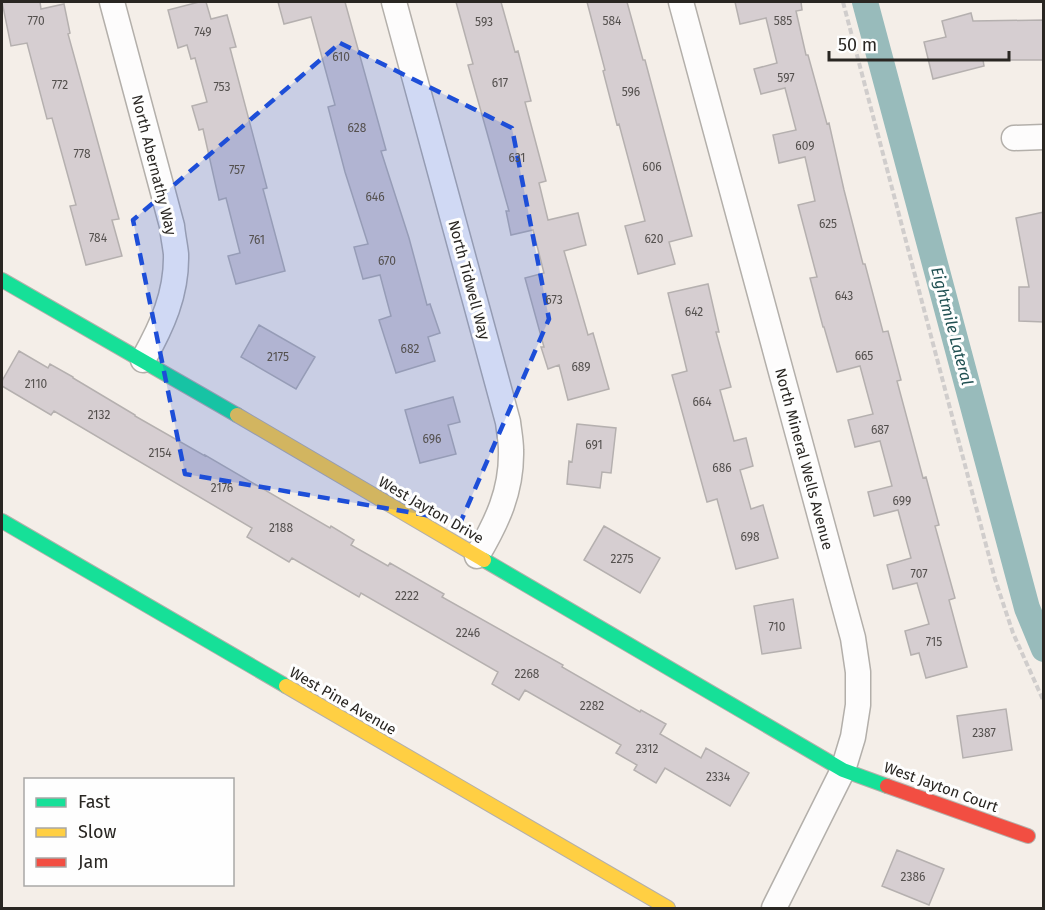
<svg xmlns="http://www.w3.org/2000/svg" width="1045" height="910" viewBox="0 0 1045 910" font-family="'Fira Sans',sans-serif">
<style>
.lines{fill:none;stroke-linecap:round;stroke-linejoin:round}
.canal{stroke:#98bbbb;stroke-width:26}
.building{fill:#d6ced1;stroke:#b5b0af;stroke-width:1.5}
.street-casing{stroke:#b3afaa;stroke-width:27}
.fast-casing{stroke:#b3afaa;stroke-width:16}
.slow-casing{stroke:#b3afaa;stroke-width:16}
.jam-casing{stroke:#b3afaa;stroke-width:16}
.path{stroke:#d0cdcc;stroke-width:4;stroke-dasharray:6 3;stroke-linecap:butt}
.street{stroke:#fdfcfc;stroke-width:24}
.fast{stroke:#16e098;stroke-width:14}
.slow{stroke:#ffcf43;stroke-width:14}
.jam{stroke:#f24e42;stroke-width:14}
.marked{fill:#1d4ed8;fill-opacity:0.2;stroke:#1d4ed8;stroke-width:4.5;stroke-dasharray:12 8;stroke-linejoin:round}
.labels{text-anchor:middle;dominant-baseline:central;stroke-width:6;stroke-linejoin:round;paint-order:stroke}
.number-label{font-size:12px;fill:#54504e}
.street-label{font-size:15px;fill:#292622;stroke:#fefefe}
.water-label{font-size:16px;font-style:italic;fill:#1f4f51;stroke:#fefefe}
</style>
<rect width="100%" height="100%" fill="#f4eee8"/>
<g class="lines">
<path class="canal" d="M865,2l162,606 17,41"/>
</g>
<path class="building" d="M2,2h38l1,7 23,-5 6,29 -2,1 51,185 -7,1 10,36 -36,9 -16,-59 6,-1 -24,-87 -5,1 -20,-76 -16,3z
M199,2h7l5,17 16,-4 9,32 -6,1 37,140 -4,1 22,82 -49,13 -8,-28 12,-3 -14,-55 -7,2 -16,-71 -4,1 -7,-24 15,-4 -12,-44 -4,1 -4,-14 -9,3 -10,-38z
M278,2h67l41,148 -5,1 28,87 18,67 3,-1 10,29 -12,4 7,24 -39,12 -17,-53 12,-4 -11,-41 -17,4 -9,-32 14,-3 -23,-72 -17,-65 7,-2 -24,-88 -27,7z
M456,2h45l14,50 3,-1 13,50 -6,1 21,79 -7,2 9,37 30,-7 8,32 -22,6 24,84 5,-2 16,56 -41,11 -9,-35 -11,4 -7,-22h3l-19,-69 19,-5 -11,-43 -22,5 -5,-24h3l-41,-146 5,-1z
M587,2h40l16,58h2l47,176 -23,6 6,22 -37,10 -13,-48 20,-5 -26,-97 -2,1 -14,-54 2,-1z
M735,2h66l1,8 -6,1 10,44h2l19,69 2,-1 15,67 19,74h2l18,68 5,-1 13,49 -4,1 26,97 3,-1 13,48 -4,1 20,72 -6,2 18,67 -41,11 -7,-25 -8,2 -6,-24 24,-7 -12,-41 -24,6 -6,-24 24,-7 -13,-48 -24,6 -6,-24 24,-6 -12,-45 -25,6 -7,-27 25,-6 -13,-48 -23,6 -13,-45h-1l-13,-49 7,-1 -19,-72 17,-4 -10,-44 -26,6 -6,-28 23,-5 -11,-42 -24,6 -7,-25 23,-6 -11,-45 -26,6z
M971,13l2,8 71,-1v40h-61l1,6 -51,13 -9,-37 22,-5 -4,-16z
M1044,212v110l-25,-1v-34h10l-13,-69z
M708,284l11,48h-3l15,55 -11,3 14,51 12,-3 7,28 -13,4 11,39 12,-4 15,53 -42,11 -19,-70 -10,3 -35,-127 15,-4 -19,-78z
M259,325l56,32 -19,32 -55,-32z
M19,351l29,17 2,-4 23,13v1l62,37v1l70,40v-1l125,73 1,-2 23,14 -3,5 37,21 2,-3 54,31 -2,3 121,68 -1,2 78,45 1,-2 25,14 -6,10 41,24 5,-10 43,25 -19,33 -65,-38 -9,15 -22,-13 3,-5 -21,-12 5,-8 -96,-55 -6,10 -27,-16 6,-12 -137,-79 -2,4 -67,-39 -3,4 -42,-25 5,-9 -198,-117 -3,4 -49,-29v-5z
M453,397l7,25 -12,3 8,29 -36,9 -15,-53z
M577,424l39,4 -5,45 -9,-1 -2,16 -33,-4 2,-23 3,1z
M604,526l56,32 -20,35 -56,-33z
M793,599l8,49 -39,6 -8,-48z
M1006,709l6,41 -49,8 -6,-42z
M897,850l47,19 -15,36 -47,-19z"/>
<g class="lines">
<g class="street-casing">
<path id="street" d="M112,2l60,224c1,10 3,19 4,28 1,40 -14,72 -33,106
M394,2l114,420c1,9 3,19 3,28 1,41 -14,72 -34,106
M681,2l172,636 5,34v33l-5,32 -10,33 -69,138
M1014,138l30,-1"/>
</g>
<g class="fast-casing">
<path id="fast" d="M2,280l235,135
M2,521l284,165
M484,560l359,210 44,16"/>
</g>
<g class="slow-casing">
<path id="slow" d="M237,415l247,145
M286,686l382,222"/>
</g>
<g class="jam-casing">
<path id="jam" d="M887,786l141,50"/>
</g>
<path class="path" d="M843,2l152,577 18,54 31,69"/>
<use href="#street" class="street"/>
<use href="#fast" class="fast"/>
<use href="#slow" class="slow"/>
<use href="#jam" class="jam"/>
</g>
<path class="marked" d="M340,43l172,85 37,191 -88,202 -276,-47 -52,-254z"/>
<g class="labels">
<g class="number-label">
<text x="36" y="21">770</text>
<text x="612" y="21">584</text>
<text x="783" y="21">585</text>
<text x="484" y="22">593</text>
<text x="203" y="32">749</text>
<text x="341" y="57">610</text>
<text x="786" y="78">597</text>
<text x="500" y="83">617</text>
<text x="60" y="85">772</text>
<text x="222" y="87">753</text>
<text x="631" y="92">596</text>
<text x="357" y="128">628</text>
<text x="805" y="146">609</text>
<text x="82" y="154">778</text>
<text x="517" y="158">631</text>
<text x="652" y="167">606</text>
<text x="237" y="170">757</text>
<text x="375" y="197">646</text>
<text x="828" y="224">625</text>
<text x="98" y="238">784</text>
<text x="654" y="239">620</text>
<text x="257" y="240">761</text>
<text x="387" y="261">670</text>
<text x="844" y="296">643</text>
<text x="554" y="300">673</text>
<text x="694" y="312">642</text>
<text x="410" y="349">682</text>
<text x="864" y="356">665</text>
<text x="278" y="357">2175</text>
<text x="581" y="367">689</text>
<text x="36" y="384">2110</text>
<text x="702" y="402">664</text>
<text x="99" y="415">2132</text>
<text x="880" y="430">687</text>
<text x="432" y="439">696</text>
<text x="594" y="445">691</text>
<text x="160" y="453">2154</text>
<text x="722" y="468">686</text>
<text x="222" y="488">2176</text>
<text x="902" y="501">699</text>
<text x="281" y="528">2188</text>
<text x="750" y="537">698</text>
<text x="622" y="559">2275</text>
<text x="919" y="574">707</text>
<text x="407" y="596">2222</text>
<text x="777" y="627">710</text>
<text x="468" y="633">2246</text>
<text x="934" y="642">715</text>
<text x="527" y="674">2268</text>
<text x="592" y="706">2282</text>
<text x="984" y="733">2387</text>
<text x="647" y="749">2312</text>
<text x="718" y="777">2334</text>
<text x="913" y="877">2386</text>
</g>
<g class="street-label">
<text transform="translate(154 165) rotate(76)">North Abernathy Way</text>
<text transform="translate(469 280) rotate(75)">North Tidwell Way</text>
<text transform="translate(804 459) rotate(75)">North Mineral Wells Avenue</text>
<text transform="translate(431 510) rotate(30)">West Jayton Drive</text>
<text transform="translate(343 701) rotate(30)">West Pine Avenue</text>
<text transform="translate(941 787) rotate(20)">West Jayton Court</text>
</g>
<g class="water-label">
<text transform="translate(952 326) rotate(75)">Eightmile Lateral</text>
</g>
</g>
<rect width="1045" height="910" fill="none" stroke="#292622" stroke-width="6"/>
<rect x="24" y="778" width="210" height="108" fill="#fefefe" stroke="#a9a8a6" stroke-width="1.5"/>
<rect x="36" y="798" width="30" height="9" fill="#16e098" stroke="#a9a8a6" stroke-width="1.5"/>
<text x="78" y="808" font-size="18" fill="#292622">Fast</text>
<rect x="36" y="828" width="30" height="9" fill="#ffcf43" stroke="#a9a8a6" stroke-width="1.5"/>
<text x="78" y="838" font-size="18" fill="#292622">Slow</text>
<rect x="36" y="858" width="30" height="9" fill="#f24e42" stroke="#a9a8a6" stroke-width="1.5"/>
<text x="78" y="868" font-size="18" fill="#292622">Jam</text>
<path d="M829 51v9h180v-9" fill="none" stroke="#292622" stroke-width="3"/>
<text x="838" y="51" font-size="18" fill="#292622" stroke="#fefefe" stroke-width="4.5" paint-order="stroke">50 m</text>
</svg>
